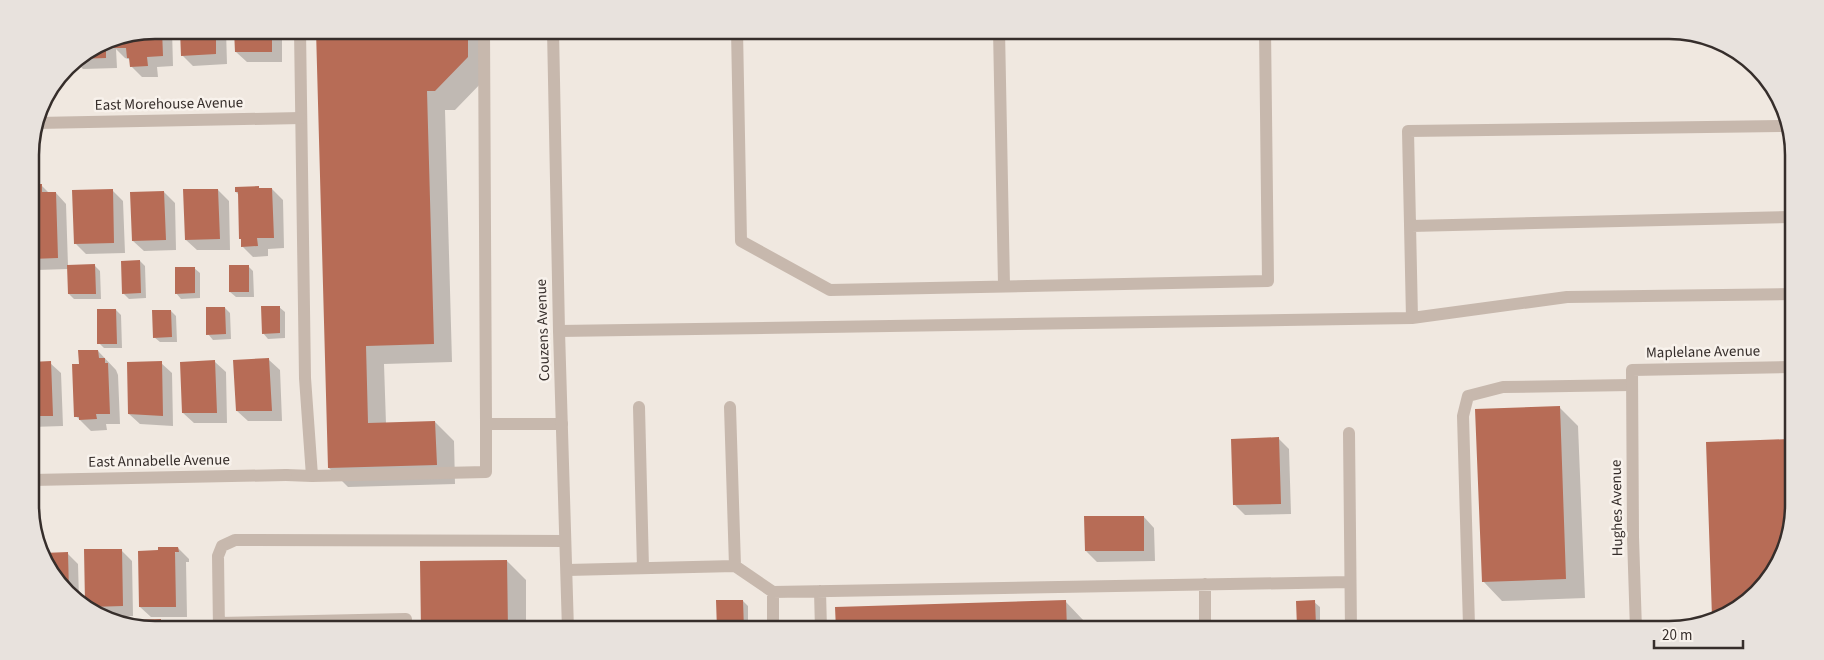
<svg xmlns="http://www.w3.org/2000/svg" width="1824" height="660" viewBox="0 0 1824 660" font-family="'Source Sans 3',sans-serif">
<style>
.shadow{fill:#0003}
.building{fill:#b76c56}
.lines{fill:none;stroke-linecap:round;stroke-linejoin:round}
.service{stroke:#c7b8ad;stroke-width:12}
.minor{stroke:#c7b8ad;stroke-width:12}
.tertiary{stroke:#c7b8ad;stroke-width:12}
.labels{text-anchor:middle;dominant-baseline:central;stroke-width:5;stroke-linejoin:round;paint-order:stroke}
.street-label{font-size:15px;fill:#362e2b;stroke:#f8f2ec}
.rim{fill:none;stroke:#362e2b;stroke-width:2.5}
</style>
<rect width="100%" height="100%" fill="#f0e8e0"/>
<path class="shadow" d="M155,30h17l1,36 -16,1 1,10h-16l-11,-11v-6l-6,-2 -9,-9 1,19 -34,1 -9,-9 34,-21z
M181,30h45l1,34 -34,2 -11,-11z
M235,30h47v32h-35l-11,-10z
M317,30h169l1,47 -32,33h-10l7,252 -68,2 2,60 49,-2 19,19 1,43 -107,3 -19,-19z
M41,185l8,8h7l10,11 2,62h27l5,5 1,28h-27l-5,-5 -1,-25 -31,1 1,30h-7v-114z
M258,187l3,3 11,-1 11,11 1,48 -16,1v7l-15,1 -11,-11 -3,-51 -3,-3z
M112,190l11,11 2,52 -39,1 -10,-10z
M218,190l11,11 1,49h-33l-11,-10z
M164,192l11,11 1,47 -32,1 -11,-10z
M140,261l5,5 1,32 -17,1 -6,-6z
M248,266l5,5 1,26h-18l-6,-5z
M194,268l6,5v25l-19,1 -5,-6z
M279,307l6,5v26l-17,1 -5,-6z
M225,308l5,5 1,26 -18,1 -5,-6z
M116,310l5,5 1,33h-18l-5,-5z
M171,311l5,5 1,26h-17l-6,-5z
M98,351l18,19 2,5 2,49h-14l1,6 -16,1 -15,-15 4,-51z
M269,360l11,10 2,51h-34l-11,-10z
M215,362l11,10 1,51h-33l-11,-10z
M31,363h19l11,10 2,53 -31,1z
M161,363l11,10 1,53 -33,-2 -11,-10z
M1559,407l19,19 7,172 -83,3 -19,-20z
M1278,438l11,11 2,65 -46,1 -11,-11z
M1789,440l-2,105 -42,59 -32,12z
M1144,517l10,11 1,33 -58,1 -11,-11z
M178,548l11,11v3h-3l1,55h-36l-11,-10z
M121,550l11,11 1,55 -28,1 -19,-13 -1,-53z
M68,554l10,10 1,36 -18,-12z
M507,561l19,19v50h-104z
M743,601l5,5v24h-30z
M1065,601l19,20 1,9h-248z
M1314,602l6,5v23h-19l-3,-4z
M161,621l5,5v4l-35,-4z"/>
<path class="building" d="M155,30h7l1,26 -16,1 1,9 -18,1 -1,-9h-2l-1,-10h-13v-10z
M180,30h36v24l-35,2z
M234,30h38v22h-37z
M316,30h152v27l-33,34h-8l7,253 -68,2 2,77 67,-2 2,44 -109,3z
M106,41v17l-30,1 9,-5z
M30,184h12v8h14l2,66 -27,1z
M259,186v2h13l2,50h-17l1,8 -17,1v-8h-2l-1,-47h-3v-5z
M113,189l1,54 -40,1 -2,-54z
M183,189h35l2,50 -35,1z
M164,191l2,49 -34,1 -2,-49z
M140,260l1,33 -19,1 -1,-33z
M95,264l1,30h-28l-1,-29z
M229,265h20v27h-20z
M175,267h20v26l-20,1z
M261,306h19v27l-18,1z
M206,307h19l1,27 -20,1z
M97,309h19l1,35h-20z
M152,310h19l1,27 -19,1z
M78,350h20l1,8h6v5h3l2,51h-14l1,5 -18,1v-3h-5l-2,-53h7z
M269,358l3,53h-36l-3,-51z
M215,360l2,53h-35l-2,-51z
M51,361l2,55h-21l-1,-54z
M162,361l1,55 -35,-2 -1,-52z
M1560,406l6,173 -84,3 -7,-173z
M1279,437l2,67 -48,1 -2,-66z
M1789,439l-2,106 -42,59 -33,13 -6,-175z
M1084,516h60v35h-59z
M158,547h20l1,5h-4l1,55h-37l-1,-56 20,-1z
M84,549h38l1,57 -33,1 -5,-4z
M68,552l1,41 -8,-5 -17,-35z
M507,560l1,70h-87l-1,-69z
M716,600h27l1,30h-27z
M1066,600l1,30h-231l-1,-23z
M1315,600l1,26 -19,1 -1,-26z
M161,619v11l-31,-4v-6z"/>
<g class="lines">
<path class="service" d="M300,30l5,348 7,98
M484,30l2,394h76
M737,30l4,211 89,49 438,-9 -3,-251
M999,30l5,255
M1411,226l381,-9
M1412,318l-4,-187 379,-5
M559,331l853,-13 155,-21 224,-3
M639,407l4,161
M730,407l5,159
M1349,433l2,197
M286,475l26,1 174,-4v-48
M567,570l168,-4 38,26 577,-10
M1205,584v46
M820,591l1,39
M219,623l187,-4
M219,630l-1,-74 4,-10 13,-6 330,1
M773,630v-38
M1474,630l-5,-4 -6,-210 5,-20 35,-9 128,-2"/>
<path class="minor" d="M37,123l264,-5
M32,480l254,-5
M1636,630l-3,-93 -1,-167 158,-3"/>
<path class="tertiary" d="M553,30l6,301 9,299"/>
</g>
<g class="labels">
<g class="street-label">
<text transform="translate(169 104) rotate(-1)">East Morehouse Avenue</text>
<text transform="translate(543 330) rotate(-92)">Couzens Avenue</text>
<text transform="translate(1703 352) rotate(-1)">Maplelane Avenue</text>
<text transform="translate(159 461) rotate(-1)">East Annabelle Avenue</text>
<text transform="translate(1617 508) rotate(-91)">Hughes Avenue</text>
</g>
</g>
<path d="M0 0H1824V660H0ZM155 39H1669A116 116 0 0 1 1785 155V505A116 116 0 0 1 1669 621H155A116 116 0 0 1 39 505V155A116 116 0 0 1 155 39Z" fill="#e8e2dd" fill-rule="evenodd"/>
<path class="rim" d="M155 39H1669A116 116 0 0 1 1785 155V505A116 116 0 0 1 1669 621H155A116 116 0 0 1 39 505V155A116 116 0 0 1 155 39Z"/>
<path d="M1654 640v8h89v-8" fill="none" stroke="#362e2b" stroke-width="2.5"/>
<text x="1662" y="640" font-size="15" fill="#362e2b" stroke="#f8f2ec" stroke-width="4" paint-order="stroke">20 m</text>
</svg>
